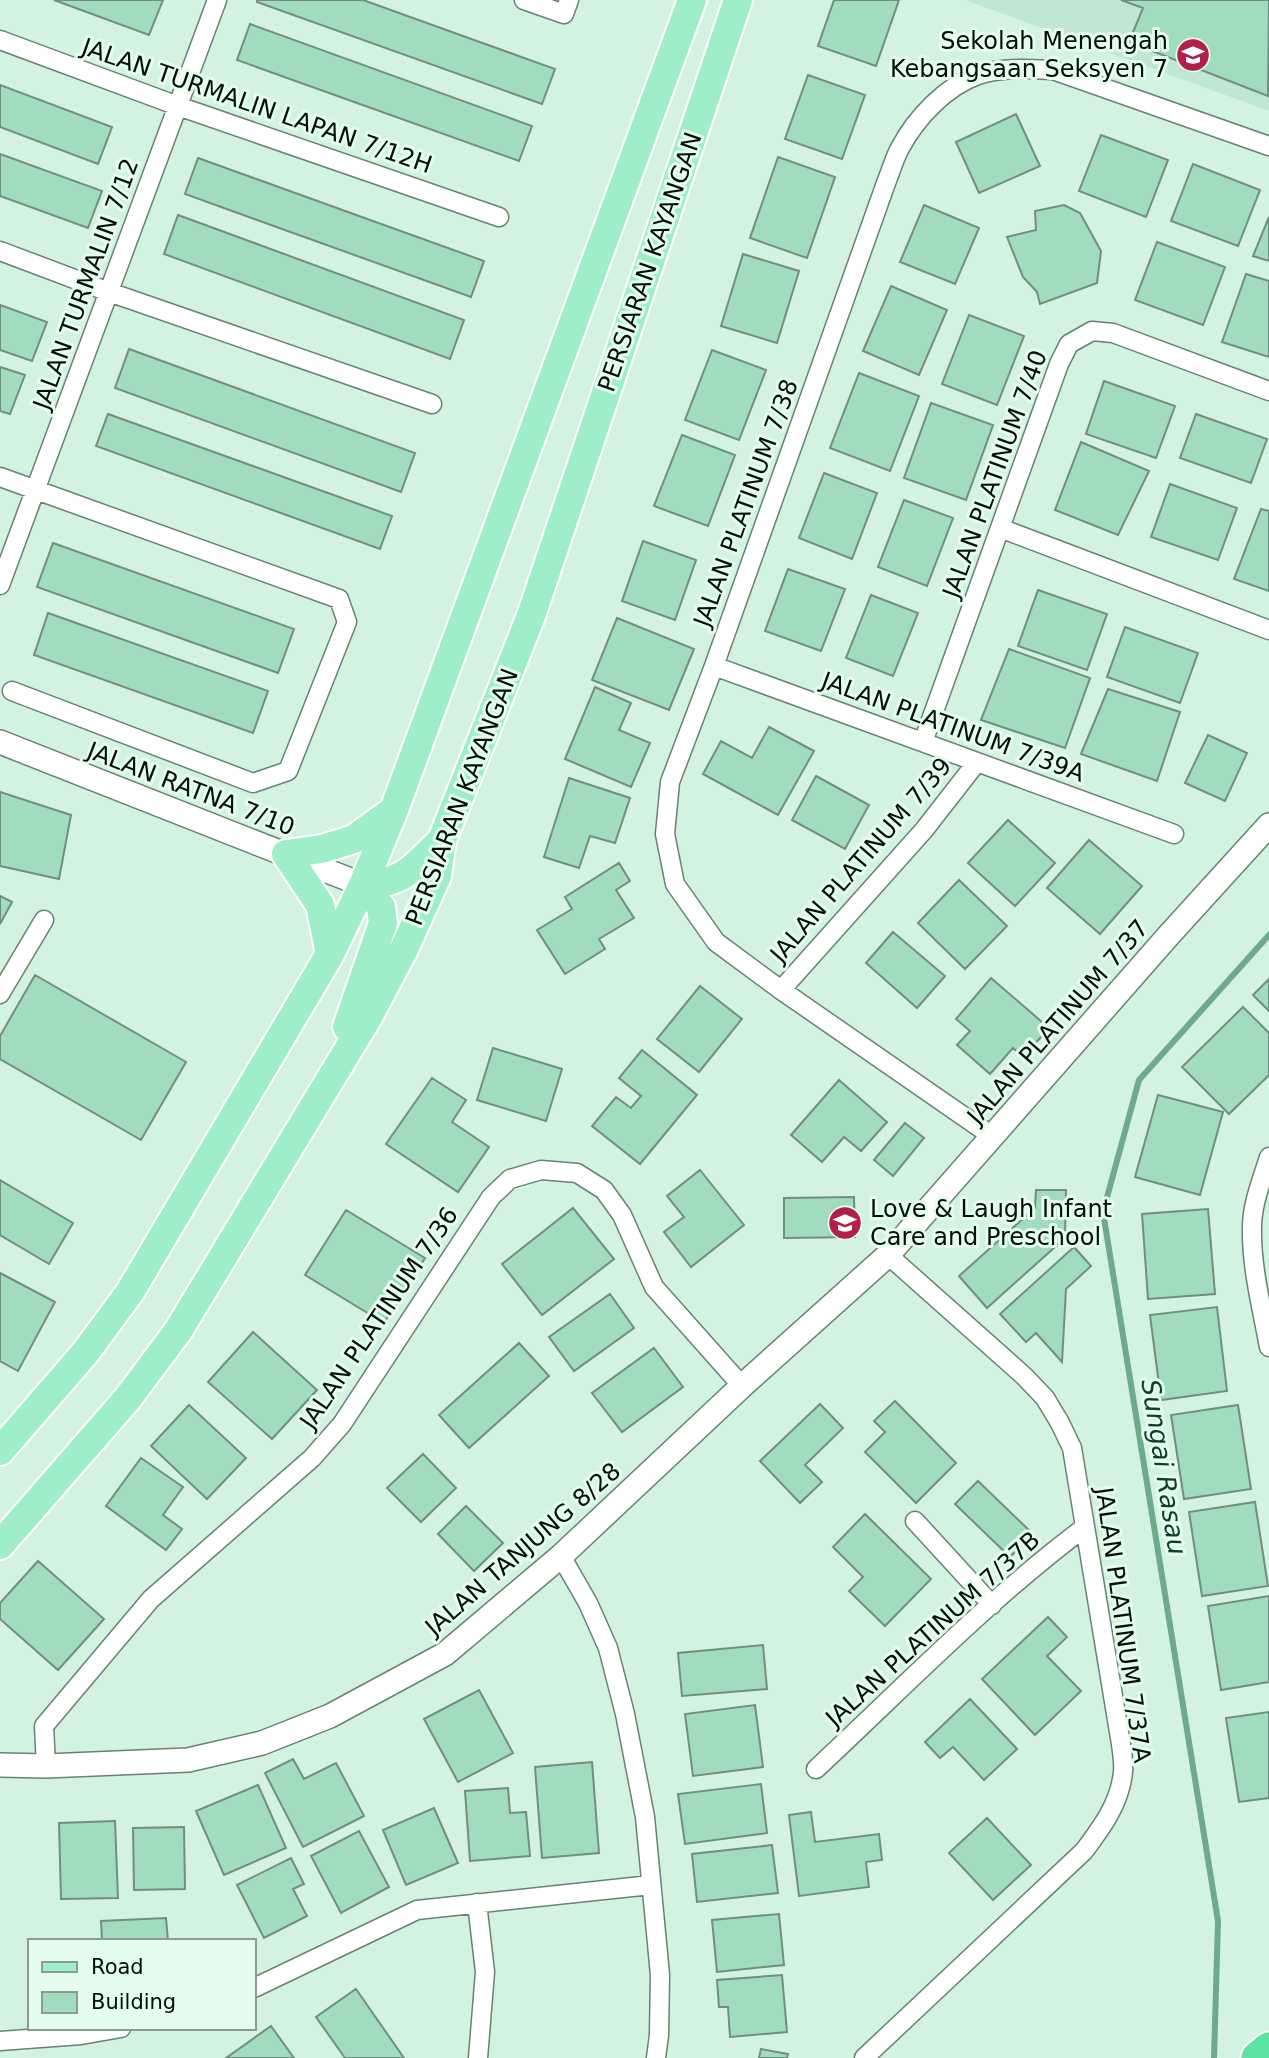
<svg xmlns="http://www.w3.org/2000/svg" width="1269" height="2058" viewBox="0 0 1269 2058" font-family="'DejaVu Sans',sans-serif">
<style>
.built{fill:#c0e7d1}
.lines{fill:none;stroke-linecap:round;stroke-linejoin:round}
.stream{stroke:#6faa8a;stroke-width:6}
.building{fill:#a1ddbc;stroke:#718e7e;stroke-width:2}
.minor-casing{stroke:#668373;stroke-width:21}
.tertiary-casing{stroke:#668373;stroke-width:26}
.primary-casing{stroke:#fff;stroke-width:32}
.motorway-casing{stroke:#fff;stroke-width:37}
.minor{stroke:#fff;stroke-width:18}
.tertiary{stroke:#fff;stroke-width:23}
.primary{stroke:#9eeec8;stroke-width:28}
.motorway{stroke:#5de3a4;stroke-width:33}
.labels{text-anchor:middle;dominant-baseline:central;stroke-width:6;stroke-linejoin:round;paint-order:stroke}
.poi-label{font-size:24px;fill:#050e09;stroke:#e4fdef;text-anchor:end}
.street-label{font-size:24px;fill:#050e09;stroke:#e4fdef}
.water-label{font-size:26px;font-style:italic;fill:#0d3e28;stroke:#e4fdef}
</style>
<rect width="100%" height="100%" fill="#d3f2e0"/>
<path class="built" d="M965,0h304v111z"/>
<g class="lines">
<path class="stream" d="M1214,2058l4,-137 -115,-709 36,-132 130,-145"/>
</g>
<path class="building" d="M54,0h109l-14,35z
M257,0h106l192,69 -13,35 -285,-102z
M834,0h65l-23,66 -58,-20z
M1121,0h148l-1,96 -139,-54 14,-34z
M250,24l282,102 -13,35 -282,-101z
M808,75l57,20 -23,64 -57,-20z
M0,85l112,42 -14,37 -98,-37z
M1016,114l24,52 -61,27 -23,-51z
M1101,135l67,25 -22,57 -67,-26z
M0,154l102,37 -14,37 -88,-32z
M778,157l57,20 -28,81 -57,-20z
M198,158l286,103 -13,36 -286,-103z
M1193,164l67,26 -22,56 -67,-25z
M924,205l55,23 -24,56 -55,-22z
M1064,205l16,8 21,38 -4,32 -57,21 -3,-12 -14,-15 -16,-40 29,-7 -1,-19z
M178,215l286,105 -14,39 -286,-105z
M1269,217v44l-16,-5z
M1157,242l68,25 -22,58 -68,-25z
M743,254l56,17 -22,72 -56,-17z
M1246,274l23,7v76l-47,-15z
M891,286l56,24 -28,65 -56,-24z
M0,305l47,17 -15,39 -32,-11z
M969,315l55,21 -27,69 -55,-21z
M129,349l286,104 -14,39 -286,-104z
M712,350l54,20 -27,70 -54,-20z
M0,367l25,8 -15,39 -10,-3z
M859,373l60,23 -29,75 -60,-23z
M1104,381l71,25 -19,52 -70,-24z
M931,403l62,22 -27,75 -62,-22z
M108,414l284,102 -12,33 -284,-103z
M1196,414l71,25 -16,44 -71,-25z
M682,435l53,20 -27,71 -54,-20z
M1081,442l68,29 -31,64 -63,-25z
M824,473l53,20 -25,66 -53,-21z
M1170,484l67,24 -19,52 -67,-23z
M904,500l49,18 -26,68 -49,-19z
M1261,509l8,2v80l-35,-12z
M643,541l53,19 -21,60 -53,-19z
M53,543l241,86 -16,44 -241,-86z
M788,569l57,20 -24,62 -56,-20z
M1038,590l69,24 -20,56 -69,-24z
M871,595l47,18 -25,63 -47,-18z
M48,613l220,78 -15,42 -219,-78z
M617,618l77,31 -25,61 -77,-30z
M1125,627l73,26 -18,50 -73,-26z
M1009,649l81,29 -25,70 -84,-28z
M595,687l36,16 -12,27 31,13 -19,44 -66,-28z
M1108,689l72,23 -23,69 -76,-27z
M769,727l45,24 -36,64 -75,-41 18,-33 31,17z
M1208,735l39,18 -22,48 -40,-18z
M816,776l53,29 -24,44 -53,-29z
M569,778l61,20 -15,45 -25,-7 -11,32 -35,-11z
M0,792l71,23 -12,64 -59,-13z
M1008,820l47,43 -40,43 -47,-43z
M1089,840l53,46 -42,48 -53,-46z
M619,863l11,18 -14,9 18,28 -35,21 6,10 -40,25 -28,-44 35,-21 -7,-12z
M959,880l48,46 -42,43 -47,-46z
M0,896l12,6 -12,22z
M893,932l52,44 -28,32 -51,-45z
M35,975l151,87 -45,78 -141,-81v-23z
M991,978l58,50 -26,29 -10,-9 -23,26 -33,-29 13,-14 -14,-12z
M1269,979v32l-16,-16z
M700,986l42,33 -43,53 -42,-33z
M1243,1007l26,26v42l-40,39 -47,-47z
M493,1048l69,21 -16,52 -69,-21z
M642,1050l55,45 -57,69 -48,-38 24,-29 15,11 10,-12 -22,-18z
M432,1078l34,22 -14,22 37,25 -31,45 -72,-48z
M839,1080l48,42 -26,29 -17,-14 -22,25 -31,-27z
M1158,1095l65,17 -23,83 -65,-18z
M905,1123l19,15 -31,38 -19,-16z
M700,1170l44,55 -53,42 -27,-35 20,-15 -17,-21z
M0,1180l73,43 -24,41 -49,-29z
M1036,1190h30l-1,48 -78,70 -28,-32 76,-68z
M854,1197l1,40 -71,1v-40z
M573,1208l41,51 -72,56 -40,-51z
M1208,1209l7,85 -67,5 -6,-85z
M346,1210l79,48 -41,65 -79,-48z
M1074,1247l17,19 -25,23 -4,73 -26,-29 -10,9 -26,-28z
M0,1273l55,29 -37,69 -18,-10z
M610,1294l24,34 -60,43 -25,-34z
M1217,1307l10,84 -66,9 -11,-85z
M253,1332l64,58 -45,49 -64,-57z
M519,1343l30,33 -80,72 -30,-33z
M654,1348l29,39 -61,45 -30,-39z
M895,1401l61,62 -40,40 -51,-51 20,-20 -11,-11z
M820,1404l23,24 -38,37 17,17 -22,21 -40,-42z
M189,1405l57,53 -39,41 -56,-53z
M1238,1405l13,84 -67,10 -13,-84z
M423,1454l33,34 -35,34 -34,-34z
M141,1458l42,29 -20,28 19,14 -16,21 -60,-44z
M978,1481l55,53 -23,23 -55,-53z
M1255,1502l13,84 -66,10 -13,-84z
M466,1506l37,37 -29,28 -36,-37z
M865,1514l66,65 -46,47 -36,-35 14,-14 -30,-30z
M38,1561l66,58 -46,51 -58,-51v-16z
M1269,1596v86l-48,8 -13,-84z
M1048,1617l19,20 -20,19 34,35 -46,44 -53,-56z
M763,1645l4,44 -85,7 -4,-43z
M479,1690l34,63 -55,29 -34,-63z
M970,1699l47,50 -33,31 -31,-33 -13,11 -15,-16z
M755,1705l8,62 -70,9 -8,-62z
M1269,1712v86l-30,4 -13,-84z
M293,1759l11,20 32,-16 28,53 -61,31 -38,-74z
M592,1762l7,91 -57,5 -7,-91z
M761,1784l6,49 -82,11 -7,-50z
M258,1785l28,63 -62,27 -28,-64z
M508,1788l2,25 16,-1 4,44 -60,5 -5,-70z
M434,1808l24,55 -52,22 -23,-55z
M811,1812l4,30 64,-8 3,26 -16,2 3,25 -70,9 -10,-81z
M987,1818l44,47 -38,35 -44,-47z
M115,1821l3,77 -57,1 -2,-76z
M184,1827l1,62 -51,1 -1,-62z
M359,1831l30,56 -48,26 -30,-57z
M772,1845l6,48 -81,9 -5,-48z
M291,1858l13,26 -11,5 14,27 -43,22 -27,-53z
M779,1914l5,51 -67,7 -5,-52z
M166,1918l2,23h-66l-1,-20z
M782,1975l5,57 -57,5 -2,-30h-9l-2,-27z
M356,1989l48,69h-59l-29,-41z
M271,2026l23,32h-68z
M761,2049l27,5 -1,4h-28z"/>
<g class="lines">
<g class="minor-casing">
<path id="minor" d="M524,0l40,14 5,-14
M0,40l178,66 321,111
M0,251l109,41 323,112
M0,477l339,122 8,23 -59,149 -35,12 -241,-92
M1000,528l269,102
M0,585l217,-585
M714,666l460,168
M923,742l136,-378 10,-20 23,-13 21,2 156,58
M781,990l143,-160 53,-68
M0,994l44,-74
M992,1136l-211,-146 -65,-48 -41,-58 -10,-50 5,-52 44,-116 172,-483c5,-12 8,-24 14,-35 16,-30 46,-62 78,-73 23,-8 51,-6 75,-5l216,76
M1269,1157c-7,23 -17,47 -17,70 -1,40 10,81 17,120
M915,1521l77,84
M561,1556l27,47 20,45 17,66 20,103 15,158 -1,60 -3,23
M46,1766l-2,-40 107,-127 161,-141 30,-34 149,-227 19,-18 31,-9 36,3 27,17 18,25 32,72 88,99
M816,1769c88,-82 173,-170 269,-242
M477,1903l8,69 -7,86
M254,1988l163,-78 234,-25
M0,2041l81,-6 40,-7
M864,2058l220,-207c18,-24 36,-48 39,-79 1,-9 -1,-19 -2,-28l-49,-296 -12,-25 -15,-25 -21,-22 -136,-121"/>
</g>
<g class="tertiary-casing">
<path id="tertiary" d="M0,742l363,143
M0,1765l46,1 142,-6 74,-17 68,-27 115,-62 116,-98 181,-170 146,-131 281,-320 100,-110"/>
</g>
<g class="primary-casing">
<path id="primary" d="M363,885c42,-2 51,-18 79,-45
M330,954l-10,-49 -34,-51 36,-5 32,-10 40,-29
M347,1027l36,-104 -2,-16 -18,-22
M0,1451l85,-98 45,-61 200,-338 33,-69 31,-75 298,-810
M0,1545l128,-147 50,-67 190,-314 36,-68 33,-73 5,-36 89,-224 207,-616"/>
</g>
<g class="motorway-casing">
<path id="motorway" d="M1258,2058l11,-9"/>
</g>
<use href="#minor" class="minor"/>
<use href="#tertiary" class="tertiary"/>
<use href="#primary" class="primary"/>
<use href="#motorway" class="motorway"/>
</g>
<defs>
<g id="school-disc" transform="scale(1.75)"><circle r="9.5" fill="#b11f4b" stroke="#e4fdef"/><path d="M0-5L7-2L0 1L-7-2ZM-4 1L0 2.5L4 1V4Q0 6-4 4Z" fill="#fff"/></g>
</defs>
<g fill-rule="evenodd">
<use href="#school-disc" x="1193" y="55"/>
<use href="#school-disc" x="845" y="1223"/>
</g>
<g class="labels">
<g class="poi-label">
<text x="1168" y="41">Sekolah Menengah<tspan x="1168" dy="28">Kebangsaan Seksyen 7</tspan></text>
<text x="870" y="1209" text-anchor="start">Love &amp; Laugh Infant<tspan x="870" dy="28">Care and Preschool</tspan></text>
</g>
<g class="street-label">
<text transform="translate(257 106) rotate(19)">JALAN TURMALIN LAPAN 7/12H</text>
<text transform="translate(650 262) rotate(-71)">PERSIARAN KAYANGAN</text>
<text transform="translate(86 284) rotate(-70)">JALAN TURMALIN 7/12</text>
<text transform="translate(995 474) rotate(-70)">JALAN PLATINUM 7/40</text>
<text transform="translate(746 503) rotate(-70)">JALAN PLATINUM 7/38</text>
<text transform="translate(953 727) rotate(20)">JALAN PLATINUM 7/39A</text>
<text transform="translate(191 789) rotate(21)">JALAN RATNA 7/10</text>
<text transform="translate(462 797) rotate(-69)">PERSIARAN KAYANGAN</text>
<text transform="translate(861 860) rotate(-49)">JALAN PLATINUM 7/39</text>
<text transform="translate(1058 1022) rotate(-49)">JALAN PLATINUM 7/37</text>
<text transform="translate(379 1318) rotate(-56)">JALAN PLATINUM 7/36</text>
<text transform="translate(523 1549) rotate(-41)">JALAN TANJUNG 8/28</text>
<text transform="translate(1123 1625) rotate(82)">JALAN PLATINUM 7/37A</text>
<text transform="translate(933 1629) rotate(-42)">JALAN PLATINUM 7/37B</text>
</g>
<g class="water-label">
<text transform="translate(1164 1467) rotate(81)">Sungai Rasau</text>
</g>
</g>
<rect x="28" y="1939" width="228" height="91" fill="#e4fdef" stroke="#8b9d93" stroke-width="2"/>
<rect x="42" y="1962" width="35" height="10" fill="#9eeec8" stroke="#8b9d93" stroke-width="2"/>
<text x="91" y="1974" font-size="21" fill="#050e09">Road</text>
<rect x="42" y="1992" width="35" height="21" fill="#a1ddbc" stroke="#8b9d93" stroke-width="2"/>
<text x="91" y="2009" font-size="21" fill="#050e09">Building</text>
</svg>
